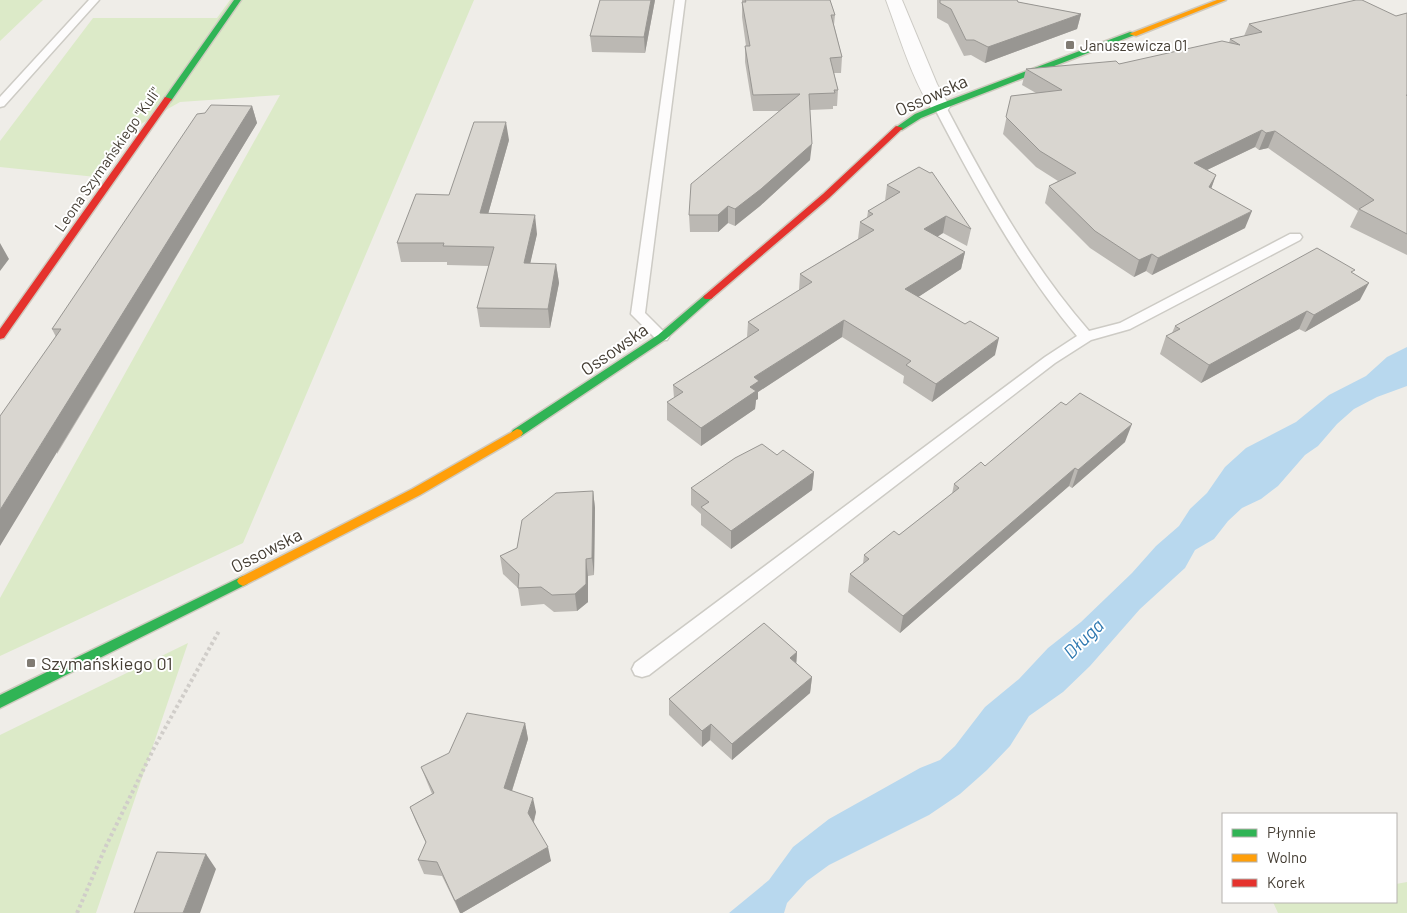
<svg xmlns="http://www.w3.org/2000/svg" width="1407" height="913" viewBox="0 0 1407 913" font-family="Barlow,sans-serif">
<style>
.green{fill:#dceac8}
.water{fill:#b8d8ee}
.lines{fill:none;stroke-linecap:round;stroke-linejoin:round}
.lane-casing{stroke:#cdcbc5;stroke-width:3}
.street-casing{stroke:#cdcbc5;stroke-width:2}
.fast-casing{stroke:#cfcabf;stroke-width:3}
.slow-casing{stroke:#cfcabf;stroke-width:3}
.jam-casing{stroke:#cfcabf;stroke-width:3}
.path{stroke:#d0cdc9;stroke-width:4;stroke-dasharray:3 3;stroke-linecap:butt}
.lane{fill:#fdfcfc;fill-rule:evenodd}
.street{fill:#fdfcfc;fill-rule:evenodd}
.fast{fill:#30b455;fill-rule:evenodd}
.slow{fill:#ff9f0a;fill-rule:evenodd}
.jam{fill:#e5322d;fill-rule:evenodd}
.wall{fill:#bbb8b3}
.shaded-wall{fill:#989692}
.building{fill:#d9d6d0;stroke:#989692}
.poi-dot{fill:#807b73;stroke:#fff;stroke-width:2}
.labels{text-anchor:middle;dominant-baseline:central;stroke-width:4;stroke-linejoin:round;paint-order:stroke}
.far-poi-label{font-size:15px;fill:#453e34;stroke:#fff;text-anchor:start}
.far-street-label{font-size:15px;fill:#453e34;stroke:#fff}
.street-label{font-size:18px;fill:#453e34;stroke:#fff}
.poi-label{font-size:18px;fill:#453e34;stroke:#fff;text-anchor:start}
.water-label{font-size:19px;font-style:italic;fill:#2e78b0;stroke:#fff}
</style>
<rect width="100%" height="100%" fill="#efede8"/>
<path class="green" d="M0,0h43l-43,41z
M230,0h244l-231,543 -243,113v-58l280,-503 -100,7 -39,22 -45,53 -96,-10v-26l93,-123h124z
M188,643l-92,270h-96v-178z
M1407,882v31h-129l-5,-11h123v-18z"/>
<path class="water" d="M1407,347v39l-30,11 -23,12 -17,15 -19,22 -13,9 -27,31 -17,13 -19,9 -14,13 -14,18 -19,11 -10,18 -45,41 -50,57 -27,26 -34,24 -19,30 -23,24 -27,24 -31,21 -100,50 -22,16 -20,22 -3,10h-55l40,-33 24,-33 36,-28 91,-51 20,-8 15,-14 30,-39 34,-28 29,-31 33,-26 51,-49 24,-27 23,-20 11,-17 17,-16 18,-26 21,-19 50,-26 33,-27 37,-19 21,-19z"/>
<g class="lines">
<g class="lane-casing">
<path id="lane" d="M89,0h10l-95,106 -4,1v-10z
M675,0h10l-40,313 24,24 -2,3h-10l-26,-26z
M940,104l6,3c41,78 85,158 143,224l31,-8 170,-89h10l2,3 -2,3 -170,89 -39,11 -36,23 -406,312 -7,2 -7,-2 -3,-6 3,-6 410,-306 32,-21c-56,-66 -103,-152 -143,-229z"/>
</g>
<g class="street-casing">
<path id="street" d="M886,0h16l35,84 13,23 -3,4 -7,2 -7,-2c-21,-31 -34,-76 -47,-111z"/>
</g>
<g class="fast-casing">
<path id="fast" d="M234,0h7l-70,101h-6l-1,-2z
M1130,32l7,2 -194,75 -22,9 -19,12 -7,-2 20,-14 22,-9z
M708,294l5,3 -2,2 -45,40 -145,97h-8l-2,-3 2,-3 145,-95 47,-40z
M243,576l4,2 2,3 -2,3 -247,124v-13z"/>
</g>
<g class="slow-casing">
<path id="slow" d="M1217,0h9l-90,36 -7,-2z
M517,429l4,1 2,3 -2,3 -101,59 -173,89 -4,2 -4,-2 -2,-3 2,-3 173,-89z"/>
</g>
<g class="jam-casing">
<path id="jam" d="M165,97l7,2 -168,239 -4,1v-10z
M896,126l7,2 -74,70 -118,101h-6l-2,-2 2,-2 118,-101z"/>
</g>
<path class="path" d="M77,913l29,-67 48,-98 65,-117"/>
<use href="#lane" class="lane"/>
<use href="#street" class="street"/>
<use href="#fast" class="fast"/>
<use href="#slow" class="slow"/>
<use href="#jam" class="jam"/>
</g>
<path class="wall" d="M655,0l-10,53 -53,-1 -2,-16z
M742,0h88l5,15 -1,10 8,32 -1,16h-7l4,17 -1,16h-4v3l-23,1v50l-50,46 -25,20 -7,-3 -10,9h-28l-1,-17 91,-104h-27l-8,-49v-16h1l-4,-29z
M937,0h80l1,2 63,12 -4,15 -92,34 -14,-8 -7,1 -16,-32 -11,-6z
M1407,13v242l-57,-28 8,-16 -90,-63 -9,2 -4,-3 -48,23 9,5 -5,13 34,40 -93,47 -6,-4 -12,6 -44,-29 -45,-45 4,-17 9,-5 -22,-14 -33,-33 8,-38 25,-3 -14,-8 4,-16 93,-5 110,-21 1,-4 14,-3 5,-12 147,-8z
M252,106l5,17 -200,331 -1,-117 -4,-8 153,-216z
M509,140l-21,74 49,20 -7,29 26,1 3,19 -9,45 -70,-1 -3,-19 12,-42 -42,-1v-3h-46l-4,-19z
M887,185l84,44 -4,17 -24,-13 -6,4 28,15 -4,17 -43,28 77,58 -63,47 -29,-19 1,-7 -62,-39 -84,55v7l-2,1 -1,9 -54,37 -34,-26v-18l7,-4 -1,-13 74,-48 1,-15 51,-32 1,-16 58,-35 2,-17 7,-4 1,-7 17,-10z
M1353,274l7,26 -55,32 -6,-3 -98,54 -41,-29 6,-18 6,-3 3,-7z
M1125,442l-53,46 -3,-2 -169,147 -52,-41 2,-18 13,-10 1,-9 35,-20 53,-41 2,-10 31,-18z
M777,455l37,17 -2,18 -81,59 -30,-24v-11l-10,-9v-17z
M593,491l2,17 -1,67 -6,1v26l-11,9 -23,1 -10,-8 -23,2 -3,-18 -15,-14 -3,-18 17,-8z
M797,652l-1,11 16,14 -2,16 -78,67 -22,-20 -8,7 -33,-32v-16z
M525,723l3,16 -16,52 24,21 -2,10 17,39 -89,52h-2l-18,-37 -18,-2 -6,-14 8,-17 -10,-21 -6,-15 22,-13 -5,-12 -6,-15z"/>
<path class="shaded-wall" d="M651,0h4l-10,53 -1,-16z
M1081,14l-4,15 -92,34 3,-16z
M252,106l5,17 -257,423v-36z
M506,122l3,18 -26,92 -3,-19z
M1262,130l-7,17 -67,32 6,-16z
M1275,131l-7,17 -9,2 7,-17z
M812,144l-2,16 -50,46 -25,20v-17z
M1216,175l-6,17 -1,-5z
M728,206v17l-10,9v-17z
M1252,211l-7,17 -93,47 6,-17z
M535,215l2,19 -11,48 -2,-19z
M946,216l-3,17 -22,14 3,-18z
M0,243l9,16 -9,12z
M965,252l-4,17 -58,38 2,-18z
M1152,254l-6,17 -12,6 5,-17z
M556,264l3,19 -9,45 -2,-19z
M1369,283l-9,17 -55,32 9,-17z
M1307,311l-8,18 -98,54 8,-18z
M844,320l-2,17 -84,55v7l-2,1 -1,9 -54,37v-18l49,-41 4,-10z
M999,338l-4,17 -63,47 4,-18z
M1132,424l-7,18 -53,46 6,-18z
M1075,468l-6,18 -169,147 3,-17z
M814,472l-2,18 -81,59v-18z
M593,491l2,17 -1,67 -2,-17z
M586,559l2,17v26l-11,9 -2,-17z
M797,652l-1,16 -6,-10z
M812,677l-2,16 -78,67v-16z
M525,723l3,16 -20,64 -4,-15z
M711,724l-1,16 -8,7v-16z
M533,798l3,14 -4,16 -4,-15z
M548,847l3,14 -89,52h-2l-5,-12z
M206,854l10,15 -16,44h-17z"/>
<path class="building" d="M600,0h51l-7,37 -54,-1z
M745,0h85l5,15h-4l11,42 -12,1 8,32h-4l1,3 -26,1 3,50 -51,45 -26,20 -7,-3 -10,9h-29l2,-31 109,-90 -47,1 -8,-49h5l-8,-44h4z
M940,0h77l1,2 63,12 -93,33 -14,-7h-8l-15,-31 -11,-6z
M1356,0h6l34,16 11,-3v82h-1l1,1v138l-48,-25 15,-9 -99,-69 -9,2 -4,-3 -68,33 22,12 -7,12 43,24 -94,47 -6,-4 -13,6 -44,-29 -46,-45 27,-13 -36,-22 -34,-34 5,-21 51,-6 -36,-21 90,-8 3,3 103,-23 18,4 -10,-6 32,-7 -13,-8z
M211,105l41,1 -252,404v-94l61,-87h-9l145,-215 8,-1z
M474,122h32l-26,91 55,2 -11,48 32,1 -8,45 -71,-1 17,-61 -51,-1 1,-3h-47l19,-49 33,1z
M919,167l11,6 2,-1 39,57 -25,-13 -22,13 41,23 -60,37 60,35 5,-3 29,17 -63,46 -30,-19 5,-4 -67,-41 -90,57 5,4 -9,6 6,4 -55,37 -34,-26 16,-10 -10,-7 86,-55 -11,-8 64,-40 -12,-8 74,-44 -14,-8 13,-8 -5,-3 32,-19 -13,-7z
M1317,248l38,22 -4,2 18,11 -55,32 -7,-4 -98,54 -43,-29 14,-7 -5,-3z
M1080,393l52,31 -54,46 -3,-2 -172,148 -53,-42 19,-15 -5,-4 30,-24 5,4 60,-47 -5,-4 27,-22 4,4 76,-64 5,3z
M762,444l15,11 6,-5 31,22 -83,59 -30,-24 8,-5 -18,-14 44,-30z
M593,491l-1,67 -6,1v25l-11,10 -23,1 -11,-8 -23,1 1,-14 -19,-18 17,-8 5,-28 34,-27z
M764,623l33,29 -7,6 22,19 -80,67 -21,-20 -9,7 -33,-32z
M467,713l58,10 -21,65 29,10 -5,15 20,34 -93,54 -18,-39 -19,-2 8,-18 -16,-35 24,-14 -13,-26 28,-14z
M157,852l49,2 -23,59h-49z"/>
<g class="poi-dot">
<rect x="1065" y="40" width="10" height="10" rx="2.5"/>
<rect x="26" y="658" width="10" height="10" rx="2.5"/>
</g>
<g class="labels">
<g class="far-poi-label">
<text x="1080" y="45">Januszewicza 01</text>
</g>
<g class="far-street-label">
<text transform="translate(107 159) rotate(-55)">Leona Szymańskiego "Kuli"</text>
</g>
<g class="street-label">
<text transform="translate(931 95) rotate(-24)">Ossowska</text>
<text transform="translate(614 349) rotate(-35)">Ossowska</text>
<text transform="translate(266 550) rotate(-27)">Ossowska</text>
</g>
<g class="poi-label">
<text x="41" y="663">Szymańskiego 01</text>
</g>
<g class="water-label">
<text transform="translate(1083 638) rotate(-44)">Długa</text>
</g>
</g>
<rect x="1222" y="813" width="175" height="90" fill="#ffffff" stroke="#b5b2ae"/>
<rect x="1232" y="829" width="25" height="8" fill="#30b455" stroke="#b5b2ae"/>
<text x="1267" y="838" font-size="15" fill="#453e34">Płynnie</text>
<rect x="1232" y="854" width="25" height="8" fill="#ff9f0a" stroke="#b5b2ae"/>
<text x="1267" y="863" font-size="15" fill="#453e34">Wolno</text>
<rect x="1232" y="879" width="25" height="8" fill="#e5322d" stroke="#b5b2ae"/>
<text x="1267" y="888" font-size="15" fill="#453e34">Korek</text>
</svg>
